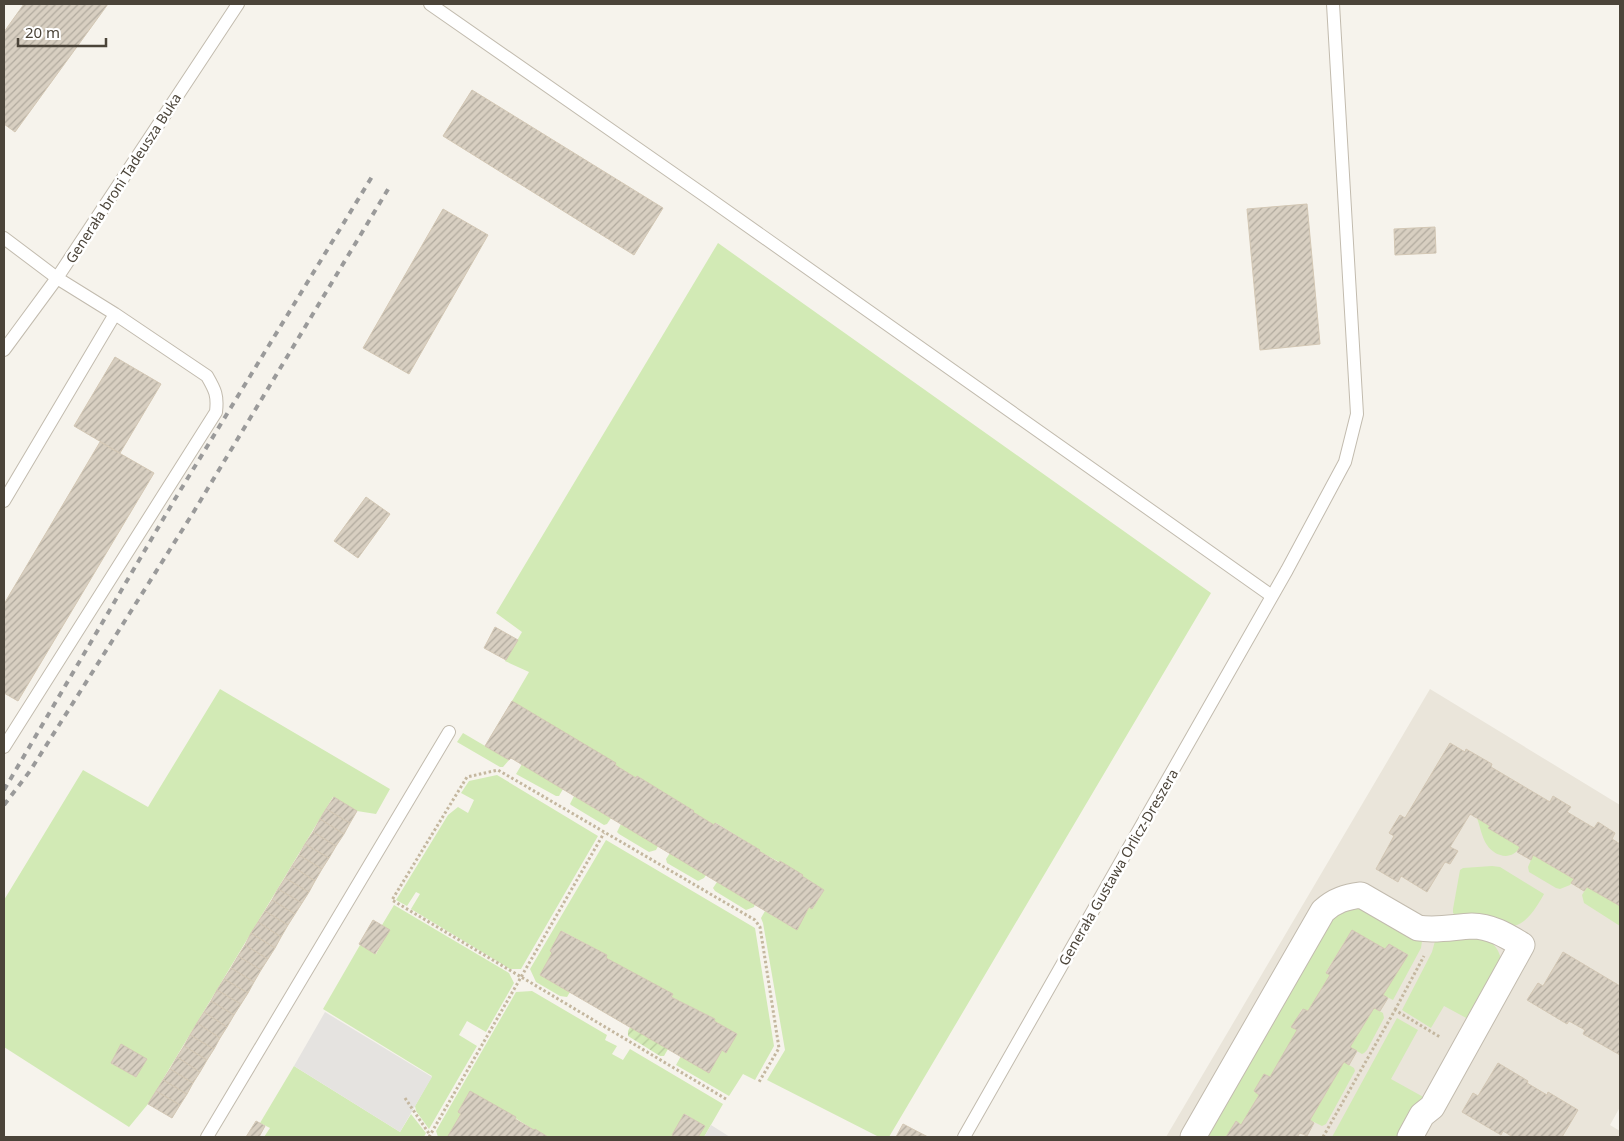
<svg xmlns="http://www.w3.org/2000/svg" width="1624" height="1141" viewBox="0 0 1624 1141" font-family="'Noto Sans',sans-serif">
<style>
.residential{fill:#eae5da}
.grass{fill:#d2eab5;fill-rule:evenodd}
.garden{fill:url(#garden-furrows)}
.parking{fill:#e5e3e0}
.building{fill:url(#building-hatch);stroke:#d3c7b4}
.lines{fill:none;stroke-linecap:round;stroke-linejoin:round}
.service-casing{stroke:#c2bbae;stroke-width:14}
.minor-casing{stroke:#c2bbae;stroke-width:27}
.path{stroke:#c4b79f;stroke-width:3;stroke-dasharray:2.5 2.5;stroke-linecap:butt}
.service{stroke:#fff;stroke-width:12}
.minor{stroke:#fff;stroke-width:25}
.rail{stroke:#9a9a9a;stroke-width:4;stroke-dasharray:6 6;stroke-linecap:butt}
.labels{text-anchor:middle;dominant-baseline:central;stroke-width:5;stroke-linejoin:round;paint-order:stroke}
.street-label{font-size:14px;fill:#4b4439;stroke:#fff}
</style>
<defs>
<pattern id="garden-furrows" width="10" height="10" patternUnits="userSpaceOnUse" patternTransform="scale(1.25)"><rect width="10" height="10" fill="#d2eab5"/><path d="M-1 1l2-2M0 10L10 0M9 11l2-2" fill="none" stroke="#b6ca9c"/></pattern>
<pattern id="building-hatch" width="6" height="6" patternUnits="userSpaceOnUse" patternTransform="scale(1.25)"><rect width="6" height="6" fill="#d8cfc1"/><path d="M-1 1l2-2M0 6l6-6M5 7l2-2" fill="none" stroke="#b1aa9e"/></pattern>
</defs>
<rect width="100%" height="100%" fill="#f6f3ec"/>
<path class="residential" d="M1430,689l190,116v302l-10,18 10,6v6h-454z"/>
<path class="grass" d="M718,243l493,350 -322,544h-10l-112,-57 18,-30 -22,-127 -2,-5 4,-7 32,19 12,-23 4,1 11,-18 -22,-14 1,-1 -44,-24 1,-1 -44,-27 -2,2 -21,-13 1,-1 -57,-35 -1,2 -124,-77 17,-29 -24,-11 17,-29 -26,-19z
M220,689l170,100 -14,25 -19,-3 -24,-14 -185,307 -19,23 -125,-80v-147l79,-130 65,37zM121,1045l25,14 -10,18 -25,-14z
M463,733l46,27 -6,7h-3l-43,-25z
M522,764l41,25 -4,7h-3l-40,-22z
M497,775l101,61 -77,133h-11l-99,-60 9,-15 -4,-2 -9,14 -11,-6 52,-85 10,-8 10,6 6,-13 -13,-7 8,-12z
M574,796l37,22 -4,6 -3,1 -33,-20 -1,-1z
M1477,818l13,8 -1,2 31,19c-8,14 -25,10 -33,-2 -5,-7 -7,-19 -10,-27z
M621,824l37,22 -2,4 -7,2 -30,-18 -2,-2z
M606,840l149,88 19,118 -19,34 -12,-6 -14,22 -53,-31 5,-9 28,16 13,-22 4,3 11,-19 -23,-13 1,-2 -44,-22 1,-3 -66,-36 1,-3 -45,-24 -12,20 2,2 -12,22 30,17 -3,5 -7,-1 -24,-14 -6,-13z
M670,853l36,22 -2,3 -6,3 -31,-18 -1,-4z
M1533,855l41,24 -4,6 -10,4 -4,-1 -27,-16 -1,-5z
M1492,866l8,1 44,27c-6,11 -19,34 -35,32 -12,-1 -21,-11 -33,-12 -6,-1 -13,2 -19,3l-4,-4v-4l7,-39 3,-2z
M717,882l38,22 -1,3 -8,3 -31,-19 -2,-3z
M1587,887l33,19v20l-36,-23 -2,-8z
M394,905l115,68 5,10 -28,49 -19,-11 -8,14 18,11 -48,83 -13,-18 -1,-5 17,-30 -109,-67 37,-64 16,9 13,-24 -7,-5z
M1362,906l43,23 17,12 -1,7 -28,52 -10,-5 24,-41 -18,-10 -4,5 -33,-19 -26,42 4,3 -22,36 -6,-2 -10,18 5,3 -27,47 -6,-3 -10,17 5,4 -18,30 -5,-4 -10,16h-24l130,-220 7,-6z
M1463,934c18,4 33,4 38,25l-31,61 -26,-14 -13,22 -29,-18 30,-58 3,-11z
M532,991l75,44 -2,5 12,6 -5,8 11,6 7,-11 93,55 -19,33h-6l6,-11 -19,-12 -13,21 3,2h-127l-13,-8 -1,1 -41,-26 -34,8 2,2 -12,22 2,1h-13l-2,-6 80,-139z
M1374,1008l9,5 1,5 -17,32 -3,3 -2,1 -12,-7z
M1397,1018l21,12 -27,49 36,20 -27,38h-68z
M1344,1062l10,6 1,3 -29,53 -4,2 -12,-6z
M294,1066l106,66 11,-18 15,19 -2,4h-160l6,-9 -10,-5z"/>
<path class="garden" d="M630,1027l38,22 -4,7h-4l-32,-20v-5z"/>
<path class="parking" d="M325,1012l107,65 -32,55 -106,-66z
M711,1125l19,12h-26z"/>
<path class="building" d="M24,4h84l-93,128 -11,-8v-92z
M472,90l191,118 -29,47 -191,-119z
M1307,204l13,140 -60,6 -13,-141z
M443,209l45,26 -79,139 -46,-26z
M1435,227l1,26 -41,2 -1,-26z
M115,357l46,27 -41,69 -46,-27z
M100,442l54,31 -136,228 -14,-8v-89z
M366,497l24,17 -32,44 -24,-17z
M495,627l23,13 -12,20 -22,-12z
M512,701l104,62 -1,2 21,13 1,-2 57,35 -1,1 21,13 1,-2 45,27 -1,1 20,12 1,-2 23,14 -1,1 22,14 -12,19 -3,-2 -12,23 -286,-172 -2,2 -24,-14z
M1450,743l15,9 1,-3 26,15 -1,3 59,35 3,-6 18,11 -4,5 27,16 4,-6 17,11 -3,6 8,5v62l-33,-19 -3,4 -13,-8 3,-4 -41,-24 -2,5 -14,-8 3,-5 -32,-19 2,-2 -20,-12 -20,33 8,4 -8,13 -5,-2 -18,30 -26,-16 -3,6 -22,-13 18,-33 -5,-3 11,-18 5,3z
M334,797l23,14 -7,12 -24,-14z
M326,809l24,14 -6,11 -24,-15z
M320,819l24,15 -8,12 -23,-14z
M313,832l23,14 -7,12 -24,-14z
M305,844l24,14 -7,11 -23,-14z
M299,855l23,14 -7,12 -23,-15z
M292,866l23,15 -6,11 -24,-14z
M285,878l24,14 -7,11 -24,-14z
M278,889l24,14 -7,11 -23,-14z
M272,900l23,14 -7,11 -23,-14z
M265,911l23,14 -7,12 -23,-15z
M373,920l17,10 -15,24 -16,-10z
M258,922l23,15 -6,11 -24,-15z
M1352,930l33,19 4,-5 19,11 -25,40 5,3 -8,13 -6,-3 -24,39 7,4 -8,14 -5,-3 -3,5 -31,53 4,3 -7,13 -7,-3 -3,4h-71l10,-16 5,4 18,-30 -5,-4 10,-17 6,3 27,-47 -6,-3 12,-18 5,2 22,-36 -4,-2z
M561,931l46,24 -1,3 67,36 -2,3 44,22 -1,2 23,13 -11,19 -4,-3 -13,23 -169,-98 12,-22 -2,-2z
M251,933l24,15 -7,11 -23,-14z
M245,945l23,14 -7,11 -23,-14z
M1563,952l57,34v69l-37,-21 2,-4 -16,-9 -2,3 -40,-24 11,-17 5,3z
M238,956l23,14 -7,12 -23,-14z
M231,968l23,14 -6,11 -24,-14z
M224,979l24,14 -7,11 -24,-14z
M217,990l24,14 -7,11 -23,-14z
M211,1001l23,14 -7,12 -23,-15z
M204,1012l23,15 -7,11 -23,-15z
M197,1023l23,15 -6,11 -24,-14z
M190,1035l24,14 -7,11 -23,-14z
M121,1044l26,15 -11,18 -25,-14z
M184,1046l23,14 -7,12 -23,-15z
M177,1057l23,15 -7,11 -23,-14z
M1498,1063l30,18 -1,2 20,12 1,-3 30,18 -16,27h-49l-10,-6 -2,4 -39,-23 11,-19 5,3z
M170,1069l23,14 -6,11 -24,-14z
M163,1080l24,14 -7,11 -24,-14z
M156,1091l24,14 -8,13 -24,-14z
M470,1091l46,26 -1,2 19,11 1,-1 13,8h-97l-3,-1 13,-22 -3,-2z
M684,1114l21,12 -7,11h-23l-3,-2z
M256,1121l9,5 -6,11h-13z
M903,1124l25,13h-32z"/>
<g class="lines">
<g class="service-casing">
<path id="service" d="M430,4l274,191 568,401
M4,238l53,40 58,36 92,62c8,14 11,19 9,36l-212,335
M4,350l53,-72 181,-274
M4,501l111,-187
M207,1137l242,-405
M964,1137l323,-567 58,-108 12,-48 -24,-410"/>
</g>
<g class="minor-casing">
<path id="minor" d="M1193,1137l130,-226c12,-11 23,-14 38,-16l57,33c19,3 35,-1 54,-2 19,0 35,10 50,19l-90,162 -10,8 -12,22"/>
</g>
<path class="path" d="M1395,1010l29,-54
M405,1098l25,37
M726,1099l-334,-199 75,-123 31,-7 257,150 5,7 19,121 -20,34
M429,1137l175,-304
M1323,1137l72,-127 45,27"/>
<use href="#service" class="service"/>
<use href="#minor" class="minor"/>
<path class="rail" d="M4,790l171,-291 198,-324
M4,805l26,-34 163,-258 197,-327"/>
</g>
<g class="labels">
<g class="street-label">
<text transform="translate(123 178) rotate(-57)">Generała broni Tadeusza Buka</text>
<text transform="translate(1118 867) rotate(-60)">Generała Gustawa Orlicz-Dreszera</text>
</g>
</g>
<rect width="1624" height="1141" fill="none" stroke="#4b4439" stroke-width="10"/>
<path d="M18 38v8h88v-8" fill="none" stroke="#4b4439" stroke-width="2.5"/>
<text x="25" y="38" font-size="15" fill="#4b4439" stroke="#ffffff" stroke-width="4" paint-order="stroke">20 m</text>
</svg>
